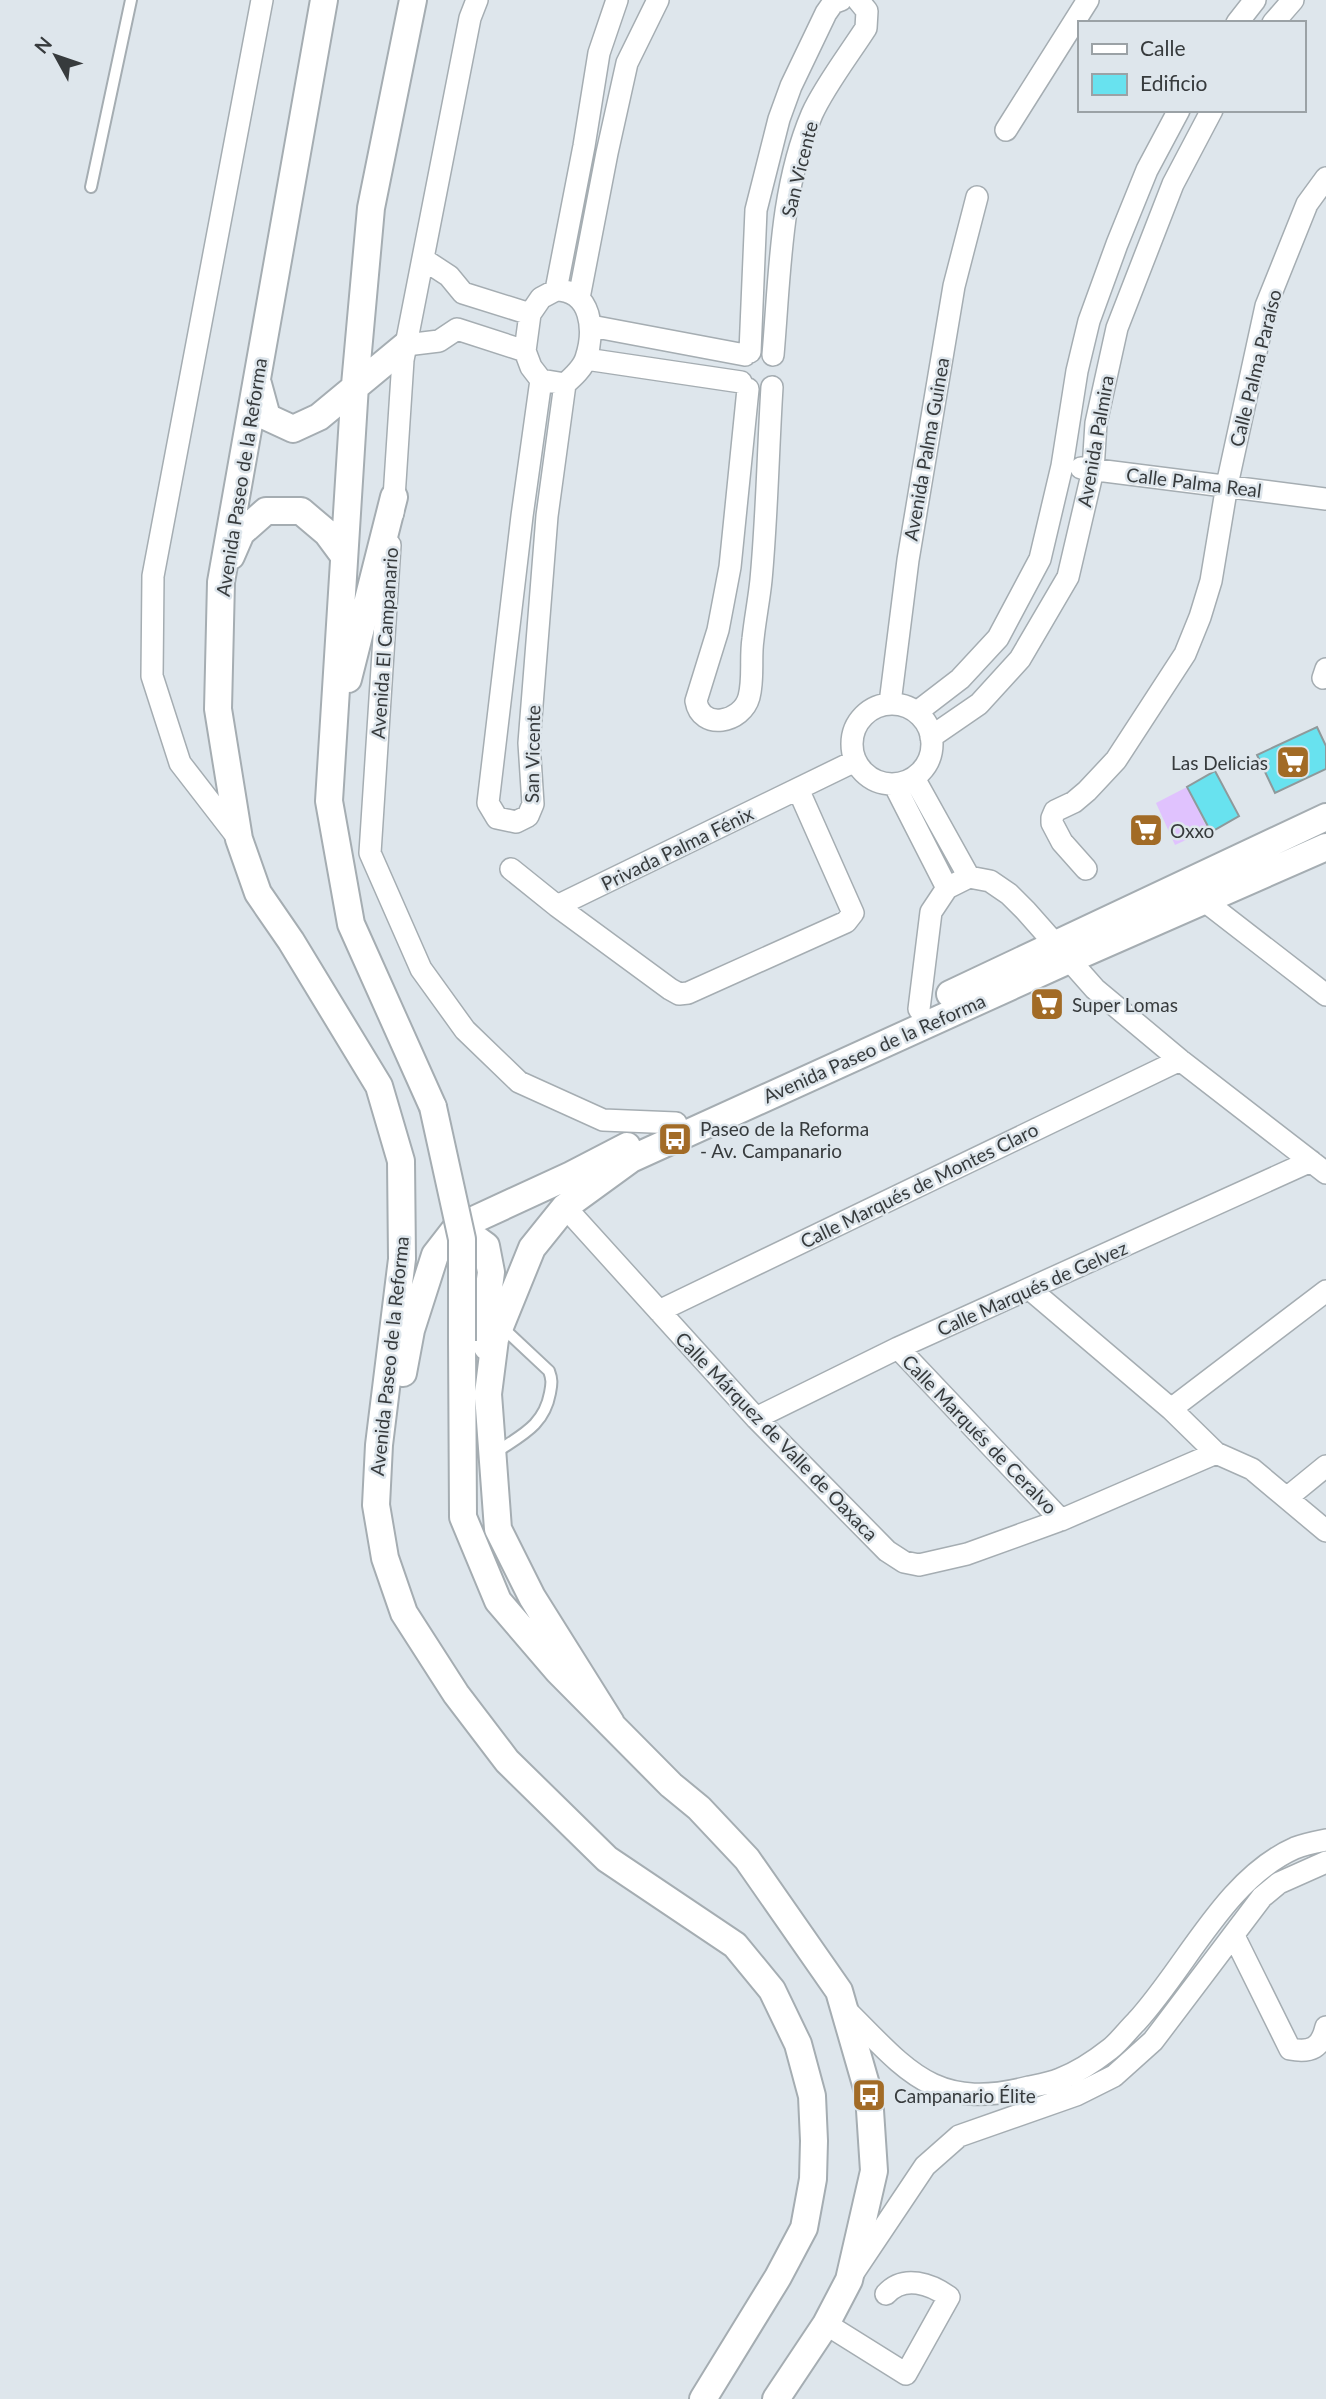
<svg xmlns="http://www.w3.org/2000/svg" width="1326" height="2399" viewBox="0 0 1326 2399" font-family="Lato,sans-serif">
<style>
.green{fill:#e0c2fe}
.building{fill:#68e2ef;stroke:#8f999b;stroke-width:2}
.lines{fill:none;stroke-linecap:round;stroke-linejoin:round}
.service-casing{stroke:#a5adb2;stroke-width:14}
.minor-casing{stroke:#a5adb2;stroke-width:24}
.tertiary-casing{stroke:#a5adb2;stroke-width:30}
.service{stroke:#fff;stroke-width:10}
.minor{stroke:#fff;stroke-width:21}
.tertiary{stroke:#fff;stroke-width:26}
.tertiary-bridge-casing{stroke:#a5adb2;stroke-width:30;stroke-linecap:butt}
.tertiary-bridge{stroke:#fff;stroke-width:26}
.labels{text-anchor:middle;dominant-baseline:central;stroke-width:5;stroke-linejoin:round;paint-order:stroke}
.street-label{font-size:19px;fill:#373b3d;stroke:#dee6ec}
.poi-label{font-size:19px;fill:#373b3d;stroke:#dee6ec;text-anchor:start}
</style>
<rect width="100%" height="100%" fill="#dee6ec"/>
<path class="green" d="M1187,787l21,43 -33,15 -19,-42z"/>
<path class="building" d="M1317,727l9,19v23l-51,24 -18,-38z
M1215,771l24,45 -28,16 -24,-45z"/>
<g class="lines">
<g class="service-casing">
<path id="service" d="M91,187l40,-187
M495,1453c26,-18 49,-27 55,-60 2,-10 2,-14 -1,-22l-47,-44"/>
</g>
<g class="minor-casing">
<path id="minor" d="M1237,23l18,-23
M1273,23l20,-23
M1006,130l82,-130
M423,259l26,17 14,17 67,21
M556,290l28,-144 15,-93 18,-53
M556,290c36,0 39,41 30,68 -3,10 -13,19 -21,26l-24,-4 -10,-13 -6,-16 5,-37 11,-16z
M579,298l28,-145 20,-90 31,-63
M591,326l154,29
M406,345l33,-4 18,-12 68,22
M750,352l6,-142 23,-91 12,-33 35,-73 7,-10 8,-3
M773,355c7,-80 7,-166 39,-241 12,-27 38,-61 54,-86l1,-17 -9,-11
M586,359l155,23
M541,380l-19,136 -34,287 9,15 19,4 12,-6 5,-12 -4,-61 18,-227 18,-132
M748,389l-18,178 -12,63 -22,71c5,30 46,22 53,-4 5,-19 1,-39 4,-58 2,-20 6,-39 8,-59 6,-64 7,-129 11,-193
M1081,468l245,31
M393,513l10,-153 67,-342 7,-18
M390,545l-20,308 51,116 44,61 54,52 84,38 73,3
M1323,678l3,-9
M890,703l18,-143 46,-274 23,-89
M852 744a40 40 0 1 1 80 0a40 40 0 1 1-80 0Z
M917,712l43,-33 38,-41 42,-79 22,-93 15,-95 12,-50 28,-77 30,-74 32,-60
M931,737l48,-33 41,-45 48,-82 25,-107 3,-47 21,-95 56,-144 39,-74
M914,778l55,99
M894,784l53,104
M238,838l-58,-75 -28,-87 1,-100 109,-576
M511,869l46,37 113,83 9,5 9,-1 158,-71 7,-9 -55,-124
M1086,869l-24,-27 -10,-19v-5l3,-7 19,-9 13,-11 29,-31 69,-106 15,-37 11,-36 16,-96 39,-179 41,-102 19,-26
M1193,892l133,103
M557,906l298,-145
M919,1009l12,-97 16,-24 22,-11 21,4 19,13 17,17 69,78 85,71 146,113
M565,1207l191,211 131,133 17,11 15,3 48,-11 94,-34 155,-67
M1031,1290l140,119 45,44 36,16 74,62
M659,1311l521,-251
M898,1348l163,172
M1171,1409l155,-118
M756,1418l142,-70 413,-187
M1288,1497l38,-31
M1234,1936l56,113c21,4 31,-1 36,-22
M844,2008c62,61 89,104 185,79 10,-2 22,-4 31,-8 16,-6 36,-19 50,-30 9,-7 17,-18 26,-27 50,-54 89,-143 159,-174 10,-4 21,-6 31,-8
M854,2272l71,-106 34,-30 117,-41 38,-19 39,-35 109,-144 17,-14 47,-21
M826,2324l80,50 43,-77c-18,-13 -45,-23 -63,-3"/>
</g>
<g class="tertiary-casing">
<path id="tertiary" d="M324,0l-103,582 -3,127 21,130 19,54 33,48 88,145 22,75 1,98 -23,186 -3,60 9,53 19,55 52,81 51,67 100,98 128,86 37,45 26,54 14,52 2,45 -1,38 -9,49 -26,49 -75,122
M413,0l-42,208 -16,177 -26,416 22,123 82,183
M258,384l9,33 26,12 26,-12 87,-72
M231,556l10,-23 25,-22h35l26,22 17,23
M348,679l46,-182
M950,994l376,-177
M445,1248l17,-13 13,3 11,8 5,26 -5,38 1,37
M462,1341l1,176 35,84 60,70 113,114 28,23 48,51 92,132 30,104 5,76 -25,109 -23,44 -50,75
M403,1373l8,-43 24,-75 21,-27 115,-53 56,-29
M611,1723l-79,-126 -34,-68 -10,-135 7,-55 37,-91 33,-41 66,-48 438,-199 257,-113"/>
</g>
<use href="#service" class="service"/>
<use href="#minor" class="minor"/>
<use href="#tertiary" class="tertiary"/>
<g class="tertiary-bridge-casing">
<path id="tertiary-bridge" d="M433,1107l29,132v102"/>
</g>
<use href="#tertiary-bridge" class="tertiary-bridge"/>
</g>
<defs>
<g id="supermarket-square" transform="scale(1.75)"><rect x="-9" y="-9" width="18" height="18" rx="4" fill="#a26b26" stroke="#dee6ec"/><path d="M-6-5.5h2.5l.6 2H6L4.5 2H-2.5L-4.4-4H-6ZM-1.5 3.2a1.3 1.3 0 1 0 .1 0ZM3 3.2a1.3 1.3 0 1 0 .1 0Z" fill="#fff"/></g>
<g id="bus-square" transform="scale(1.75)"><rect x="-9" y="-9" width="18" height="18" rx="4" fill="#a26b26" stroke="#dee6ec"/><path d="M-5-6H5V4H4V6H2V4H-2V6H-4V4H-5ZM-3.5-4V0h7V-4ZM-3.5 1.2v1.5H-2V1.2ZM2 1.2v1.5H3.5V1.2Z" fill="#fff"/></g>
</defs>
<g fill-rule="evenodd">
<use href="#supermarket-square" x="1293" y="762"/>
<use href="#supermarket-square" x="1146" y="830"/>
<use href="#supermarket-square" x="1047" y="1004"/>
<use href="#bus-square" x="675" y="1139"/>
<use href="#bus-square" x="869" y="2095"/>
</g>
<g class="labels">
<g class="street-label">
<text transform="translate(799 169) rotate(-76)">San Vicente</text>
<text transform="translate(1255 368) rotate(-76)">Calle Palma Paraíso</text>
<text transform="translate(1095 441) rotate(-80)">Avenida Palmira</text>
<text transform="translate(926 449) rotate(-80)">Avenida Palma Guinea</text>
<text transform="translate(241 477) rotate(-81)">Avenida Paseo de la Reforma</text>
<text transform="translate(1194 482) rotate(7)">Calle Palma Real</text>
<text transform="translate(384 643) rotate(-86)">Avenida El Campanario</text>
<text transform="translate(532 754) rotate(-89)">San Vicente</text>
<text transform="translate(677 848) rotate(-26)">Privada Palma Fénix</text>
<text transform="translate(874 1048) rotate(-24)">Avenida Paseo de la Reforma</text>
<text transform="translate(919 1185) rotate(-26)">Calle Marqués de Montes Claro</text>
<text transform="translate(1032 1288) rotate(-24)">Calle Marqués de Gelvez</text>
<text transform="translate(389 1356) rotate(-84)">Avenida Paseo de la Reforma</text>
<text transform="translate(980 1434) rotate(46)">Calle Marqués de Ceralvo</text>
<text transform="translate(777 1436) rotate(46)">Calle Márquez de Valle de Oaxaca</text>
</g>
<g class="poi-label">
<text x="1268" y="762" text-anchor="end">Las Delicias</text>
<text x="1170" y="830">Oxxo</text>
<text x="1072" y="1004">Super Lomas</text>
<text x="700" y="1128">Paseo de la Reforma<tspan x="700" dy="22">- Av. Campanario</tspan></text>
<text x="894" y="2095">Campanario Élite</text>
</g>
</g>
<rect x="1078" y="21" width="228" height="91" fill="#dee6ec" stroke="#9ba2a6" stroke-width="2"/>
<rect x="1092" y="44" width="35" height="10" fill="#ffffff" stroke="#9ba2a6" stroke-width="2"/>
<text x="1140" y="56" font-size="21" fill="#373b3d">Calle</text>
<rect x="1092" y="74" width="35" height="21" fill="#68e2ef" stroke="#9ba2a6" stroke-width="2"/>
<text x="1140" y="91" font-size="21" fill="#373b3d">Edificio</text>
<g transform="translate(56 56) rotate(310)" stroke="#dee6ec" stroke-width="5" paint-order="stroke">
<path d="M0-5L12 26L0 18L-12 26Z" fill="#373b3d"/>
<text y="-10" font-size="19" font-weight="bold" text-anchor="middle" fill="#373b3d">N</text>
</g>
</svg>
